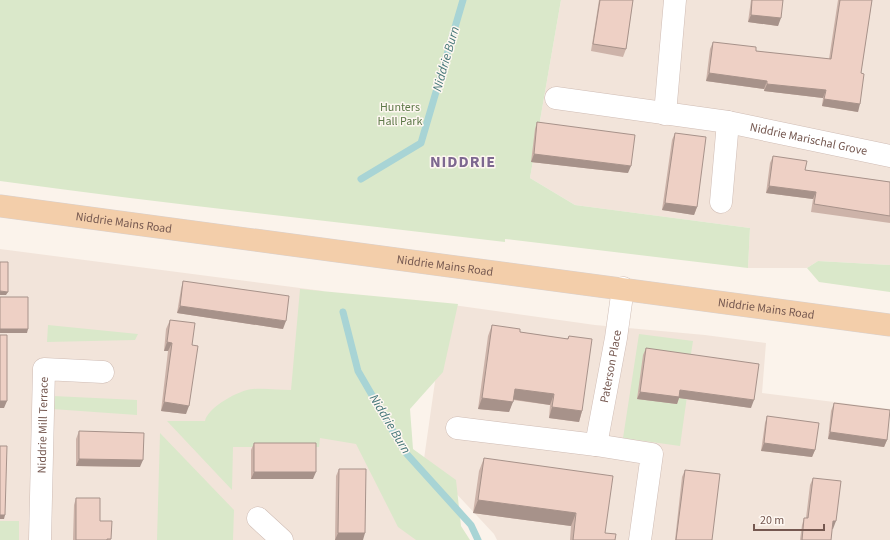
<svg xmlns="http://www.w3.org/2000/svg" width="890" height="540" viewBox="0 0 890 540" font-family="'Source Sans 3',sans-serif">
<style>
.residential{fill:#f2e4da}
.green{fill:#dae8ca}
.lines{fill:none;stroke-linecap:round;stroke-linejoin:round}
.stream{stroke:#a8d4d5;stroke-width:7}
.minor-casing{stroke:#cfbcb4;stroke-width:23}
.primary-casing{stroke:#d8d0ce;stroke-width:23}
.minor{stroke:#fff;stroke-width:22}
.primary{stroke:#f3ceaa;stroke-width:22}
.wall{fill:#cdb3a9}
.shaded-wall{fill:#a7928a}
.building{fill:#eed0c5;stroke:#a7928a}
.labels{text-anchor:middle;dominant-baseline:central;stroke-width:3;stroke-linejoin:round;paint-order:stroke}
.park-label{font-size:12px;fill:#5e7949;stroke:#fef7f1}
.street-label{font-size:12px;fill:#755850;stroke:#fef7f1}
.water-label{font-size:13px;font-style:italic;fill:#447678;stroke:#fef7f1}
.district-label{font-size:16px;font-weight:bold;letter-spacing:1px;fill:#7d6890;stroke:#fef7f1}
</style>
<rect width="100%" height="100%" fill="#fbf3eb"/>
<path class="residential" d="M561,0h329v265l-72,-4 -11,7h-59l2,-40 -175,-23 -45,-27z
M0,249l323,42 134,249h-457z
M446,304l149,21 110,10 61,8 -4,50 128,16v131h-393l-3,-6 -70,-75z"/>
<path class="green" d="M0,0h561l-31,178 45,27 175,23 -2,40 -243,-29v3c-169,-20 -337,-38 -505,-61z
M818,261l72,4v27l-71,-10 -12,-14z
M300,289l158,15 -15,68 -33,37 3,40 43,31 5,46 9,14h-54l-18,-13 -42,-83 -36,-6 -1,9h-86l-1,43 -65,-69h38c3,-14 34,-31 48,-32 13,-1 26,1 38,1z
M48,325l90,9 -3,6 -88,2z
M639,334l54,7 -4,26 2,1 -11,78 -57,-8z
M53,396l84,4v15l-85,-6z
M160,433l74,77 -1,30h-76z
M0,521h19v19h-19z"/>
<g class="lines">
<path class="stream" d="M361,179l60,-36 42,-143
M343,312l15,59 47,81 66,73 7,15"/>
<g class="minor-casing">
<g id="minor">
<path id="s1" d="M556,98l172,24 162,34"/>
<path d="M665,114l10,-114"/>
<path d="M721,202l7,-80"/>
<path d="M457,428l139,17 56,9 -12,86"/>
<path id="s2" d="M596,445l20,-107 7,-50"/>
<path d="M258,518l24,22"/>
<path id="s3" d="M40,540l4,-171 59,3"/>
</g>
</g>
<g class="primary-casing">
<g id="primary">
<path id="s4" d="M0,206l890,119"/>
</g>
</g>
<use href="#minor" class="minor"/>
<use href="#primary" class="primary"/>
</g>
<path class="wall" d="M599,0h34l-7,49 -3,8 -32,-6z
M751,0h32l-5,26 -30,-4z
M838,0h34l-11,73 -3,39 -36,-6 1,-8 -59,-7v-2l-58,-8 4,-32 3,-7 43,9 73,8z
M537,122l91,51 -97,-11 4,-33z
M675,133l22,74 -3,8 -32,-5 10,-70z
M773,156l32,14 85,12v41l-79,-11 2,-13 -47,-6 4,-30z
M183,281l100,48 -106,-16 4,-24z
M170,320l22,25 -6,69 -25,-3 7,-60h-4l2,-22z
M492,325l28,7 47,7 2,-3 13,75 -3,11 -30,-4 1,-13 -37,-5 -4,12 -31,-3 10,-73z
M646,348l105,60 -72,-10 -2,6 -40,-5 6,-44z
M834,403l53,37 -3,7 -56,-8 3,-28z
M767,416l48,34 -3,7 -51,-6 4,-28z
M79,431l61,36 -64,-1v-27z
M254,443l59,36h-62v-29z
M484,458l121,75 10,7h-45l1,-14 -98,-13 6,-42z
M339,469l24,71h-28l1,-64z
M685,470l27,70h-37l7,-63z
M813,478l20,51h-1l-1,11h-31l2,-15 2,-7h2l4,-33z
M76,498l24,23 11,19h-38l1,-35z"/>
<path class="shaded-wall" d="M751,15l30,3 -3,8 -30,-4z
M709,73l58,8 -3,8 -58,-8z
M767,84l59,6 -3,8 -59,-7z
M824,99l36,5 -2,8 -36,-6z
M534,154l97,12 -3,7 -97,-11z
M769,186l47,6 -3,7 -47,-6z
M665,203l32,4 -3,8 -32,-5z
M0,291l8,1 -2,3h-6z
M180,306l106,15 -3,8 -106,-16z
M0,329h28l-1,4h-27z
M167,342l5,1 -4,8h-4z
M515,389l39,5 -4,11 -39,-6z
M680,390l74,10 -3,8 -72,-10 -2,6 -40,-5 3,-7z
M482,398l31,4 -4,10 -31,-3z
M0,401h7l-3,7h-4z
M164,402l25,4 -3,8 -25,-3z
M552,407l30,4 -3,11 -30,-4z
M830,432l57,8 -3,7 -56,-8z
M764,443l51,7 -3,7 -51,-6z
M79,459l64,1 -3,7 -64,-1z
M254,472h62l-3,7h-62z
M478,500l98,13 -5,13 -98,-13z
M0,515h5l-1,4h-4z
M833,521h3l-3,8h-3z
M338,533h27l-2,7h-28z"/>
<path class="building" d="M600,0h33l-7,49 -33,-5z
M752,0h31l-2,18 -30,-3z
M840,0h32l-11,73 3,1 -4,30 -36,-5 2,-9 -59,-6v-3l-58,-8 4,-31 43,5v4l75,8z
M537,122l98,13 -4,31 -97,-12z
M675,133l31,4 -9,70 -32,-4z
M773,156l34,5 -2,9 85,12v34l-76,-12 2,-12 -47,-6z
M0,262h8v30l-8,-1z
M183,281l106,15 -3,25 -106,-15z
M0,297h28v32h-28z
M170,320l25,3 -3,22 6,1 -9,60 -25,-4 8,-59 -5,-1z
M492,325l28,4v3l48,7 1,-3 23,3 -10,72 -30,-4 2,-13 -39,-5 -2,13 -31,-4z
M0,335h7v66h-7z
M646,348l113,16 -5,36 -74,-10 -1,7 -39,-5z
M834,403l56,7 -3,30 -57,-8z
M767,416l52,7 -4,27 -51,-7z
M79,431l65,2 -1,27 -64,-1z
M254,443h62v29h-62z
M0,446h7l-2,69h-5z
M484,458l129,18 -8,57 11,1 -1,6h-42l3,-27 -98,-13z
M339,469h27l-1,64h-27z
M685,470l35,4 -8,66h-36z
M813,478l28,3 -5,40h-3l-2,19h-29l2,-22h4z
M76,498h24v23h12l-1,18h-4v1h-31z"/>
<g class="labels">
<g class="park-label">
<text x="400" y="107">Hunters<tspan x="400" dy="14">Hall Park</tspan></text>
</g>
<g class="street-label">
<text stroke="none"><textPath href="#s1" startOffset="256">Niddrie Marischal Grove</textPath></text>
<text stroke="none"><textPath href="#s4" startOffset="125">Niddrie Mains Road</textPath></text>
<text stroke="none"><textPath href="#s4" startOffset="449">Niddrie Mains Road</textPath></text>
<text stroke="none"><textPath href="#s4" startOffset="773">Niddrie Mains Road</textPath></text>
<text stroke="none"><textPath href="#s2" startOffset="80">Paterson Place</textPath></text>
<text stroke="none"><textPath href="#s3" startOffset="115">Niddrie Mill Terrace</textPath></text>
</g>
<g class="water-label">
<text transform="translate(446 59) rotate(-74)">Niddrie Burn</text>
<text transform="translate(390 424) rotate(59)">Niddrie Burn</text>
</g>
<g class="district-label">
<text x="463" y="162">NIDDRIE</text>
</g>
</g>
<path d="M754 524v6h70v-6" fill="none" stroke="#755850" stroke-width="2"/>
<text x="760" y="524" font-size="12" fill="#755850" stroke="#fef7f1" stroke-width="3" paint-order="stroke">20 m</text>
</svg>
